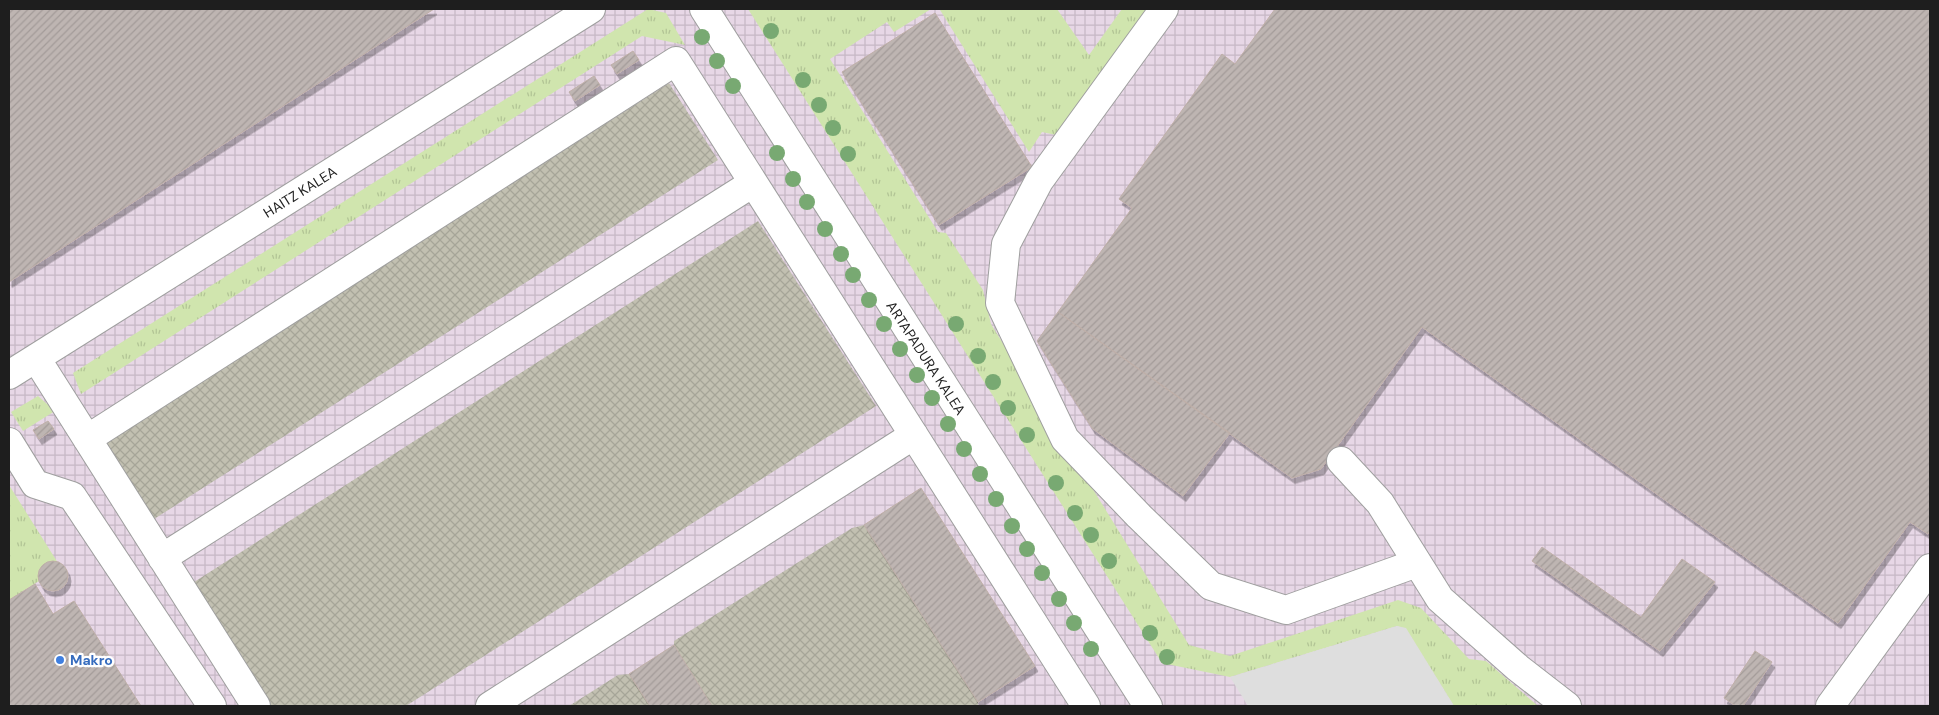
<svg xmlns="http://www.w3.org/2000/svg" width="1939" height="715" viewBox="0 0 1939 715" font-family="'DM Sans',sans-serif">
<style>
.industrial{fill:url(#industrial-grid)}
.construction{fill:url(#construction-cross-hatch)}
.grass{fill:url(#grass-tufts)}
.parking{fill:#dedede}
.building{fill:url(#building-hatch);stroke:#bfafa8;filter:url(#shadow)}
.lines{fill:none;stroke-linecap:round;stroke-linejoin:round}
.minor-casing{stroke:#9f9f9f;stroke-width:30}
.minor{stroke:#fff;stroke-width:28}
.tree{fill:#78a972}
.shop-dot{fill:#3f7fe0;stroke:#fff;stroke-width:2}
.labels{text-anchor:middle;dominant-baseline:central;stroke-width:4.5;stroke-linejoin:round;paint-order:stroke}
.street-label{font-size:14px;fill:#1e1e1e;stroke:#fff}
.shop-label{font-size:14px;font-weight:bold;fill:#366cbe;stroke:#fff;text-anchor:start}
</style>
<defs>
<pattern id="industrial-grid" width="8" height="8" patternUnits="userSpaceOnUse" patternTransform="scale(1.25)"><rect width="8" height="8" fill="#e7d7e6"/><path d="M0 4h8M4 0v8" fill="none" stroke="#c6b8c5"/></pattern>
<pattern id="construction-cross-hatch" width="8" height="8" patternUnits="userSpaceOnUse" patternTransform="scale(1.25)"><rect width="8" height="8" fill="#c2c0b1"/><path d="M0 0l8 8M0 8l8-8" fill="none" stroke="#a6a598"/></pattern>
<pattern id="grass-tufts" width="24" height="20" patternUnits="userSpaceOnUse" patternTransform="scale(1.25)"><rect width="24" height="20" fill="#d0e5ae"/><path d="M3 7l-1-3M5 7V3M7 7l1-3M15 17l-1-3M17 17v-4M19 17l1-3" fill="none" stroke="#b2c495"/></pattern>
<pattern id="building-hatch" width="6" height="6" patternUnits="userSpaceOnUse" patternTransform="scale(1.25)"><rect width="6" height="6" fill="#beb5b2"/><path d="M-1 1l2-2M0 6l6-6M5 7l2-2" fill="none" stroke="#a39b99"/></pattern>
<filter id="shadow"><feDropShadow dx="3" dy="5.5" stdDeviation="0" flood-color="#0004"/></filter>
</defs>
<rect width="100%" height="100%" fill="#eeeae5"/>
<path class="industrial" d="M9,9h1921v697h-1921z"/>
<path class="construction" d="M669,83l49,77 -567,361 -48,-77z
M758,221l118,185 -470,300h-137l-78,-122z
M864,525l114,177v4h-266l-38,-61v-4l178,-113z
M629,674l21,32h-81l49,-31z"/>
<path class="grass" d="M648,9l18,4 19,32 -43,-9 -561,358 -8,-21z
M748,9h183l-37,23 -7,-10 -57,37 108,173 8,1 37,57 8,34 198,321 41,11 168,-56 23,8 48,51 17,2 52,45h-84l-48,-77 -9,-3 -167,51 -68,-14z
M936,9h121l32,46 33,-46h24l-90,126 -14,-3 -13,20 -89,-142z
M38,396l17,15 -32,20 -12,-19z
M9,485l49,78c-9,-1 -14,0 -19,8v10l-30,19z"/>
<path class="parking" d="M1397,626l9,2 48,78h-206l-18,-29z"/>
<path class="building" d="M9,9h425l-425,273z
M1275,9h655v521l-2,4 -18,-12 -72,101 -416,-296 -101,142 -29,9 -234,-166 74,-104 -13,-9 103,-145 13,10z
M935,13l97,154 -93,58 -97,-153z
M633,51l6,9 -22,14 -6,-9z
M594,76l6,9 -25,16 -6,-9z
M1058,312l172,121 -47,63 -91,-68 -55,-87z
M48,421l6,8 -15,10 -6,-9z
M921,488l114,178 -57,36 -114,-177z
M1542,547l99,70 41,-58 33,23 -55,69 -128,-90z
M38 576a15 15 0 1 1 30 0a15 15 0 1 1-30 0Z
M35,584l18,30 21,-13 67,105h-132v-106z
M674,645l38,61h-62l-21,-32z
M1755,651l17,11 -29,44h-7l-12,-8z"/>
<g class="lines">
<g class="minor-casing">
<path id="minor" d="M704,9l444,697
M1164,9l-125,172 -33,63 -6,59 65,136 74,77 72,70 75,24 131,-47
M36,358l220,348
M9,375l582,-366
M87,439l589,-378 410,645
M9,442l26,42 37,12 140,210
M1341,461l39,42 60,96 78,69 49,38
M162,558l591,-375
M490,706l424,-271
M1830,706l100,-138"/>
</g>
<use href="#minor" class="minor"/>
</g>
<g class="tree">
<circle cx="771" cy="31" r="8"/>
<circle cx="702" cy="37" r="8"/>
<circle cx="717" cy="61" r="8"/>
<circle cx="803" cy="80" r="8"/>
<circle cx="733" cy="86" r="8"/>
<circle cx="819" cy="105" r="8"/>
<circle cx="833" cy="128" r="8"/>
<circle cx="777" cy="153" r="8"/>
<circle cx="848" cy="154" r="8"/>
<circle cx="793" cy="179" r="8"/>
<circle cx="807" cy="202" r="8"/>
<circle cx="825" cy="229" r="8"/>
<circle cx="841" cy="254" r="8"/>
<circle cx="853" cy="275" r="8"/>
<circle cx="869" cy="300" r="8"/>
<circle cx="884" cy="324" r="8"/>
<circle cx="956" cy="324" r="8"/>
<circle cx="900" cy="349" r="8"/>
<circle cx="978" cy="356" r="8"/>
<circle cx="917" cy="375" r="8"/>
<circle cx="993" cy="382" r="8"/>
<circle cx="932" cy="398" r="8"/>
<circle cx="1008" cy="408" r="8"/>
<circle cx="948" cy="424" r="8"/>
<circle cx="1027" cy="435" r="8"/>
<circle cx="964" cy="449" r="8"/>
<circle cx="980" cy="474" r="8"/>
<circle cx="1056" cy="483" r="8"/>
<circle cx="996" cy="499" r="8"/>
<circle cx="1075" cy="513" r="8"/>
<circle cx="1012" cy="526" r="8"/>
<circle cx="1091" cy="535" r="8"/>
<circle cx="1027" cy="549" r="8"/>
<circle cx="1109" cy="561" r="8"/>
<circle cx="1042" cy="573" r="8"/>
<circle cx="1059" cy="599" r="8"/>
<circle cx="1074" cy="623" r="8"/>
<circle cx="1150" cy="633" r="8"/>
<circle cx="1091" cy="649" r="8"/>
<circle cx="1167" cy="657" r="8"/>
</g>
<circle class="shop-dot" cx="60" cy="660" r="5"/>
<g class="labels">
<g class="street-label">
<text transform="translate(300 192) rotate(-32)">HAITZ KALEA</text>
<text transform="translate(926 358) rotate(57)">ARTAPADURA KALEA</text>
</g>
<g class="shop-label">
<text x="70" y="660">Makro</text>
</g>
</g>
<rect width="1939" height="715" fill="none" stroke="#1e1e1e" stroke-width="20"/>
</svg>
